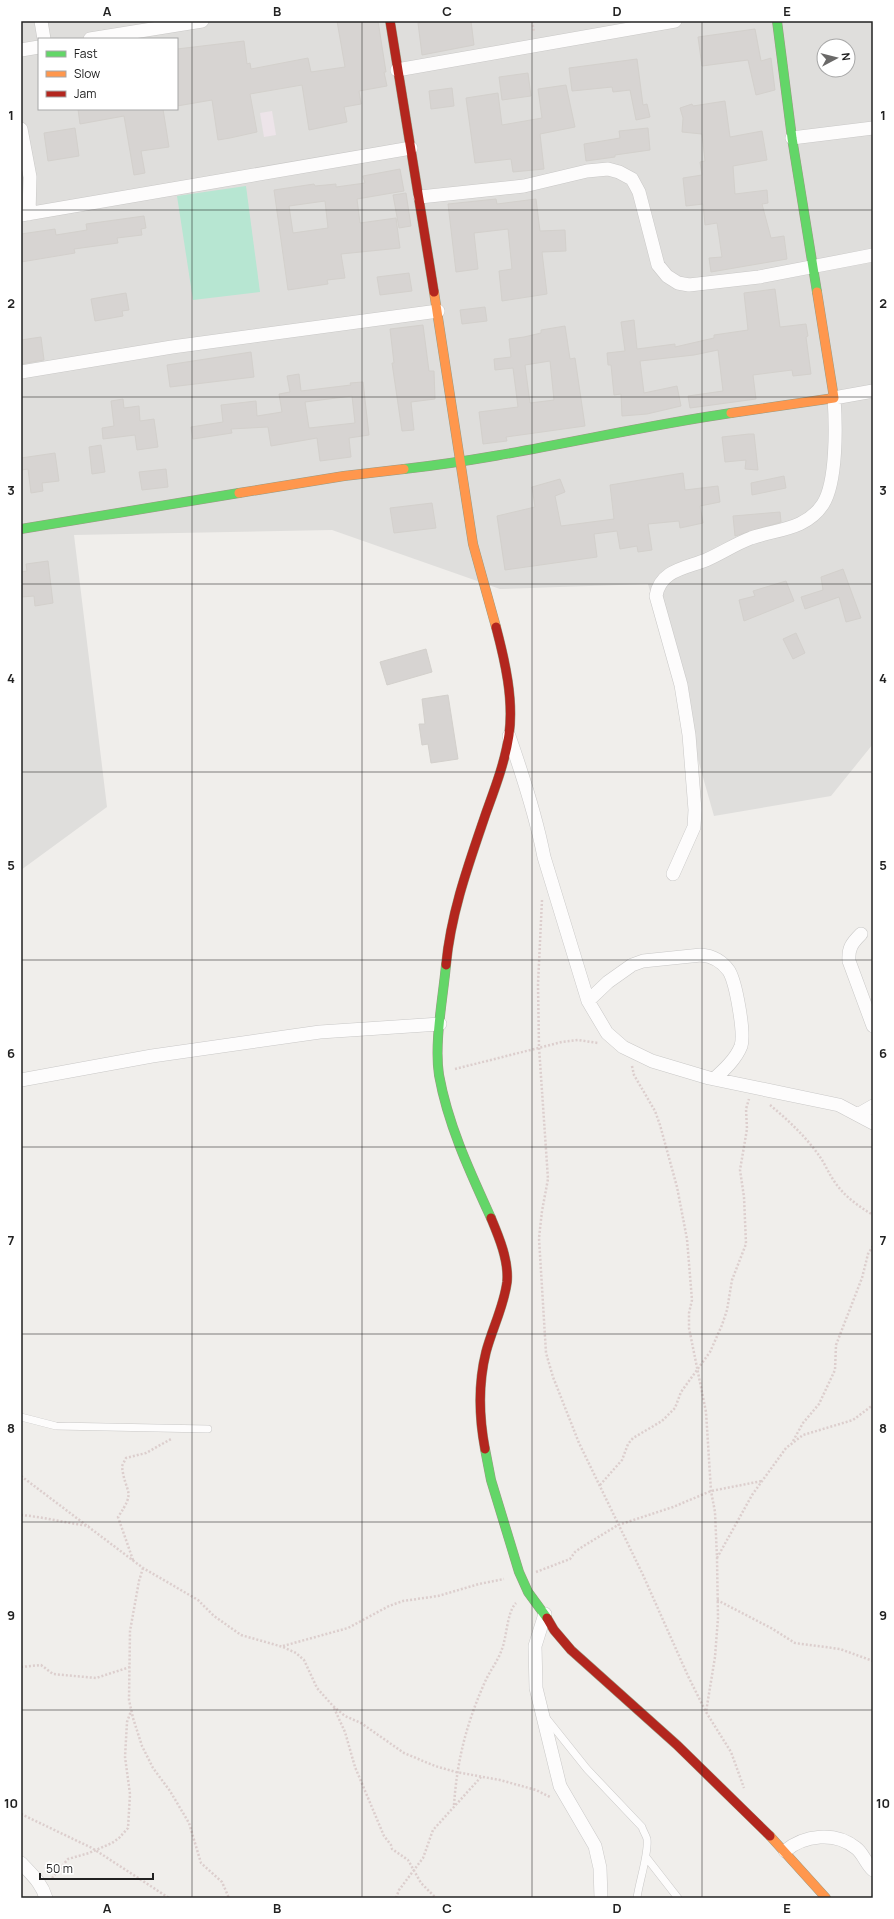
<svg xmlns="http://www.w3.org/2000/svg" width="894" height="1919" viewBox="0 0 894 1919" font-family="Manrope,sans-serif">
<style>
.residential{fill:#dfdedc;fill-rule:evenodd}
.industrial{fill:#ede4e9}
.pitch{fill:#b7e6d2}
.building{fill:#d7d4d2;stroke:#d3d0cc;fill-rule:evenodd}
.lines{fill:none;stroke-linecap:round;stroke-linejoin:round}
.lane-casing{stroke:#c9c8c7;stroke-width:8}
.street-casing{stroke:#c9c8c7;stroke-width:14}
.fast-casing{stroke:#999a82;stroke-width:10}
.slow-casing{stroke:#999a82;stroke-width:10}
.jam-casing{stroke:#999a82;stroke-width:10}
.path{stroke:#dccecd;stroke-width:2.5;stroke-dasharray:2 2;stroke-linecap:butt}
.lane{stroke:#fdfcfc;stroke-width:7}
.street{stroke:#fdfcfc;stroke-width:13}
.fast{stroke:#63d668;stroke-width:9}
.slow{stroke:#ff974d;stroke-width:9}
.jam{stroke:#b3261e;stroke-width:9}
.grid{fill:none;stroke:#222;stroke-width:1;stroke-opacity:0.55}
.neatline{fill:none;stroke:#222;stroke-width:1.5}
.grid-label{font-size:13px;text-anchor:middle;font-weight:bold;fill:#222}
</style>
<rect width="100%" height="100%" fill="#f0eeeb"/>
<path class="residential" d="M21,21h852v723l-42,52 -117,20 -66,-232 -148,5 -168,-59 -258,5 33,272 -86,63zM39,39h138v70h-138zM824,46h24v24h-24z"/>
<path class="industrial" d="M272,111l4,24 -12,2 -4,-24z"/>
<path class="pitch" d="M246,186l14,106 -67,8 -16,-104z"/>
<path class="building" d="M337,21h41l8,51h-2l3,14 -28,5 2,13 -17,3 3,15 -38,8 -7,-45 -52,9 7,38 -27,6 -12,2 -6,-40 -35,6v-57l67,-8 3,23 3,-1 1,6 57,-11 3,14 34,-5z
M432,21h39l3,24 -52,10 -4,-32z
M755,29l6,32 10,-3 4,32 -19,5 -8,-35 -46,6 -4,-29z
M637,59l6,46 4,-1 3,13 -14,3 -6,-30 -17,2 -1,-5 -40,4 -3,-23z
M528,73l3,23 -29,4 -3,-23z
M566,85l9,42 -35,7 4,35 -31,3 -2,-13 -36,4 -9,-65 32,-5 4,32 40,-7 -4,-29z
M452,88l2,18 -23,3 -2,-18z
M725,101l5,36 32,-6 5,29 -34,6 2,28 32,-4 1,13 -6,1 9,34 13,-2 3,23 -76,13 -2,-14 13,-1 -5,-34 -12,2 -2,-21 -17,2 -3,-28 19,-3 -2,-13 5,-1 -3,-27 -20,-2 1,-14 -3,-10 12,-4 1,2z
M78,109h85l6,38 -28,4 4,22 -11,2 -10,-59 -44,8z
M75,128l4,28 -31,5 -4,-28z
M648,128l2,22 -35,5v2l-29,4 -2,-17 36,-6 -1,-7z
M400,169l4,22 -47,8 3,24 36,-5 4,30 -59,6 4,24 -18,2 1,4 -40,6 -14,-100 40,-6 1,2 21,-2v3l29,-4 -2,-7zM325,201l3,27 -35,5 -4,-27z
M406,193l5,33 -12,2 -6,-33z
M496,199l1,5 39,-5 4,32 25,-1 1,21 -24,1 5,42 -45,7 -3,-30 13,-2 -4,-40 -34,4 4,36 -22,3 -8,-68z
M144,216l2,12 -5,1 1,6 -25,3 1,5 -44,6 1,4 -54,9v-28l34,-5 1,6 31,-5 -1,-6z
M409,273l3,18 -32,4 -3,-18z
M775,289l5,38 26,-3 2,12 -2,1 5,37 -18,2 -1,-6 -39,5 3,24 -66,9 -2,-12 35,-5 -5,-41 -24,5 -54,6 4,32 33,-7 4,20 -34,8 -25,2 -1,-22 -7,1 -3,-30h-3l-1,-12 18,-2 -4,-29 13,-2 3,29 38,-5v3l39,-9v-3l34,-5 -4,-37z
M126,293l3,17 -7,1 1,5 -28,5 -4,-22z
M485,307l2,14 -25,3 -2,-14z
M423,325l6,46h5l1,28 -24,3 3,28 -12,1 -10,-68h2l-4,-34z
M565,326l5,33 5,-1 10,68 -79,11 1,4 -24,3 -4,-32 39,-5 -5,-39 -18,2 -1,-11 17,-2 -2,-18 15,-2 17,-4v-3zM550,361l4,39 -24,3 -5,-38z
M41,337l3,23 -23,4v-24z
M251,352l3,25 -84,10 -3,-22z
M299,374l2,17 50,-6 -1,-2 13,-1 6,53 -20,3 2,19 -31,4 -3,-23 -46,8 -3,-19 -37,2 1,4 -39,6 -2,-12 32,-5 -2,-17 35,-4 1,15 25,-4 -3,-18 11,-2 -3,-16zM352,396l3,27 -46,5 -4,-26z
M123,399l1,9 15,-2 1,15 14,-2 4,28 -21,3 -2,-15 -32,4 -1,-11 12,-2 -3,-25z
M749,434h5l4,36 -13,-1 1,-9 -21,2 -3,-25z
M101,445l4,27 -13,2 -3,-27z
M55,453l4,28 -17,2 1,8 -12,2 -3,-24 -7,1v-12z
M166,469l2,18 -26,3 -3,-18z
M683,473l2,17 33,-4 2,16 -20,4 3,17 -23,5 -1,-7 -31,3 4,26 -14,2 -1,-6 -17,3 -3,-18 -23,3 3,23 -92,13 -8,-54 38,-9 -3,-20 28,-8 5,13 -10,4 6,30 53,-7 -4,-34z
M784,476l2,12 -34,7 -1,-12z
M432,503l4,25 -42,5 -4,-25z
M780,512l1,10 -46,14 -2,-20z
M48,561l5,42 -18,3 -1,-10 -13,1v-25l6,-1 -1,-7z
M843,569l18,49 -15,4 -7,-25 -34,12 -4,-12 22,-7 -2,-13z
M786,581l8,20 -50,20 -5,-21 16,-4 -2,-5z
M796,633l9,20 -12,6 -10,-20z
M426,649l6,23 -45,13 -7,-23z
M448,695l10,64 -27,4 -3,-19 -6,1 -3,-21h6l-3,-25z"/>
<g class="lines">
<g class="lane-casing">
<path id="lane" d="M21,1417l35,9 152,3
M547,1719l40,50 55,58c1,4 4,8 5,12 2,14 -8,43 -10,59
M646,1857l32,41"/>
</g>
<g class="street-casing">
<path id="street" d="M41,21l3,18
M90,39l112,-18
M21,50l18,-3
M397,70l278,-49
M21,129l9,48 -1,37
M792,138l81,-10
M420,197l104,-11 63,-15 21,-2 11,3 13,7 7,13 19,73 9,11 11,7 11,2 70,-8 114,-22
M21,215l390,-67
M21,372l151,-25 266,-36
M509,736c14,40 27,80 35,121l44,144 19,32 16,14 29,14 57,17 130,27 34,18
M673,874l21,-47 1,-17 -6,-75 -8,-50 -25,-89c4,-26 30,-28 50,-36 16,-7 29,-16 45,-22 26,-9 55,-8 72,-34 14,-22 13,-79 11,-106l39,-7
M861,934c-9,9 -13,14 -12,27l24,65
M588,1001l20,-19 24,-17 11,-4 58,-6c12,1 21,6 28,16 7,12 16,62 12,75 -5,13 -17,24 -27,33
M21,1080l131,-24 168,-24 120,-8
M859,1114l14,-8
M545,1614l-10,32 1,42 24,98 35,60 5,22 1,30
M785,1851c19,-16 50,-20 71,-3 7,5 10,16 17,22
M21,1863c11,12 20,19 25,35"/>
</g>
<g class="fast-casing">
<path id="fast" d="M777,21l15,117 25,154
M404,469c110,-12 217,-40 327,-56
M21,529l218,-36
M446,965c-3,33 -12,78 -7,110 9,50 31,97 52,143
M485,1449l6,31 28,92 9,20 19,26"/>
</g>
<g class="slow-casing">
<path id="slow" d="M434,292l39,252 23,83
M731,413l103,-15 -17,-106
M239,493l105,-17 60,-7
M770,1836l56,62"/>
</g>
<g class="jam-casing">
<path id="jam" d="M390,21l44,271
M446,965c5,-53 23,-102 40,-152 9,-25 19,-51 23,-78 5,-35 -4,-74 -13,-108
M485,1449c-6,-32 -7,-65 1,-97 6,-23 18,-46 21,-70 2,-21 -8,-45 -16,-64
M547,1618l7,12 17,20 106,95 93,91"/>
</g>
<path class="path" d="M532,21l2,11
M542,900l-4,84 1,63 9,132 -6,32 -3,27 7,115 7,24 26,66 64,132 45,101 18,36 25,40 13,36
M632,1066l2,9 21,36 5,14 17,62 10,52 5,61 -3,13v15l17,84 5,79 4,21 2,46 1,60 -3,39 -9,55
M455,1069l107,-27 16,-2 20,3
M770,1105c18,15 34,30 48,49 6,8 10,18 16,27 10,15 24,25 39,34
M793,1441l10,-18 16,-19 16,-34 1,-25 26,-67 6,-24 5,-8
M21,1476l122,92 55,32 16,16 27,19 42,12 13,6 8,7 13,28 16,18 12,10 16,7 43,30 31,13 21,6 44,8 36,10 14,7
M600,1485l22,-25 6,-16 5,-6 29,-17 13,-13 6,-16 29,-40 12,-27 5,-15 5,-30 14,-36 -2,-47 -4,-27 7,-41 -1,-20 3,-10
M21,1515c23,2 45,8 68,11
M717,1558l35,-63 34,-47 17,-13 50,-15 20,-15
M133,1560l-15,-43c19,-28 7,-22 4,-51l4,-8 20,-5 25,-14
M143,1568l-4,13 -9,50 -1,69 4,18 9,28 11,22 17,23 19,32 12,40 21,19 7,16
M536,1572l34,-13 5,-7 7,-5 36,-22 55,-18 38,-16 51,-10
M717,1600l54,28 24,15 45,6 33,12
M283,1646l65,-18 41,-22 14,-5 35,-5 41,-12 25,-5
M21,1667l20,-2 12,9 43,4 34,-11
M334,1708l11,24 10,35 29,69 7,9 1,4 16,11 13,23 15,15
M454,1805c3,-44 12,-80 30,-121 5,-12 14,-23 18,-35 5,-13 5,-37 14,-46
M21,1814l71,34 77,50
M52,1878l16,-19 21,-6 23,-10 7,-5 9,-10 2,-34 -5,-37 2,-35 4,-11
M396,1898l3,-8 24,-32 10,-28 48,-53"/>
<use href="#lane" class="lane"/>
<use href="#street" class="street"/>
<use href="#fast" class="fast"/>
<use href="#slow" class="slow"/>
<use href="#jam" class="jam"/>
</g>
<path class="grid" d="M192,21v1877M362,21v1877M532,21v1877M702,21v1877M21,210h852M21,397h852M21,584h852M21,772h852M21,960h852M21,1147h852M21,1334h852M21,1522h852M21,1710h852"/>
<rect width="894" height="1919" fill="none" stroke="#ffffff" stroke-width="44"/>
<rect x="38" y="38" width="140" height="72" fill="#ffffff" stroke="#a7a7a7"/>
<rect x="46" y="51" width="20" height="6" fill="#63d668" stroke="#a7a7a7"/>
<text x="74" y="58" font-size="12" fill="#222222">Fast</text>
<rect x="46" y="71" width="20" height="6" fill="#ff974d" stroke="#a7a7a7"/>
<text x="74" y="78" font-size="12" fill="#222222">Slow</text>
<rect x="46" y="91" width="20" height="6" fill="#b3261e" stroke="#a7a7a7"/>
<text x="74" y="98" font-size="12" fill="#222222">Jam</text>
<g transform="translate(836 58) rotate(83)"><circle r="19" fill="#ffffff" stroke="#a7a7a7"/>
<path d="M0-3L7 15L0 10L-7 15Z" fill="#6a6968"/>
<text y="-6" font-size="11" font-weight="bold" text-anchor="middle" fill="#222222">N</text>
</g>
<path d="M40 1873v6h113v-6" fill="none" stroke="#222222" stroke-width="2"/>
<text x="46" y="1873" font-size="12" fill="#222222" stroke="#ffffff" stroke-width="3" paint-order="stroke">50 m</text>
<rect x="22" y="22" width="850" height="1875" class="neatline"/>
<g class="grid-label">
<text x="107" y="16">A</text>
<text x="277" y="16">B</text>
<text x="447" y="16">C</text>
<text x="617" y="16">D</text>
<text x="787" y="16">E</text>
<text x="11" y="120">1</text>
<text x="883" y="120">1</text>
<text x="11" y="308">2</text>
<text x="883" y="308">2</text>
<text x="11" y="495">3</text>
<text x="883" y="495">3</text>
<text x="11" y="683">4</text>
<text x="883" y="683">4</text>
<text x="11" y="870">5</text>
<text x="883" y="870">5</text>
<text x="11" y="1058">6</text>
<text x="883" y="1058">6</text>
<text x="11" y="1245">7</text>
<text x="883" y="1245">7</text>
<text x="11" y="1433">8</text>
<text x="883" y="1433">8</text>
<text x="11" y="1620">9</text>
<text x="883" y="1620">9</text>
<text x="11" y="1808">10</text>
<text x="883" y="1808">10</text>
<text x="107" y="1913">A</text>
<text x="277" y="1913">B</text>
<text x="447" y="1913">C</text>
<text x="617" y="1913">D</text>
<text x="787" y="1913">E</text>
</g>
</svg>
